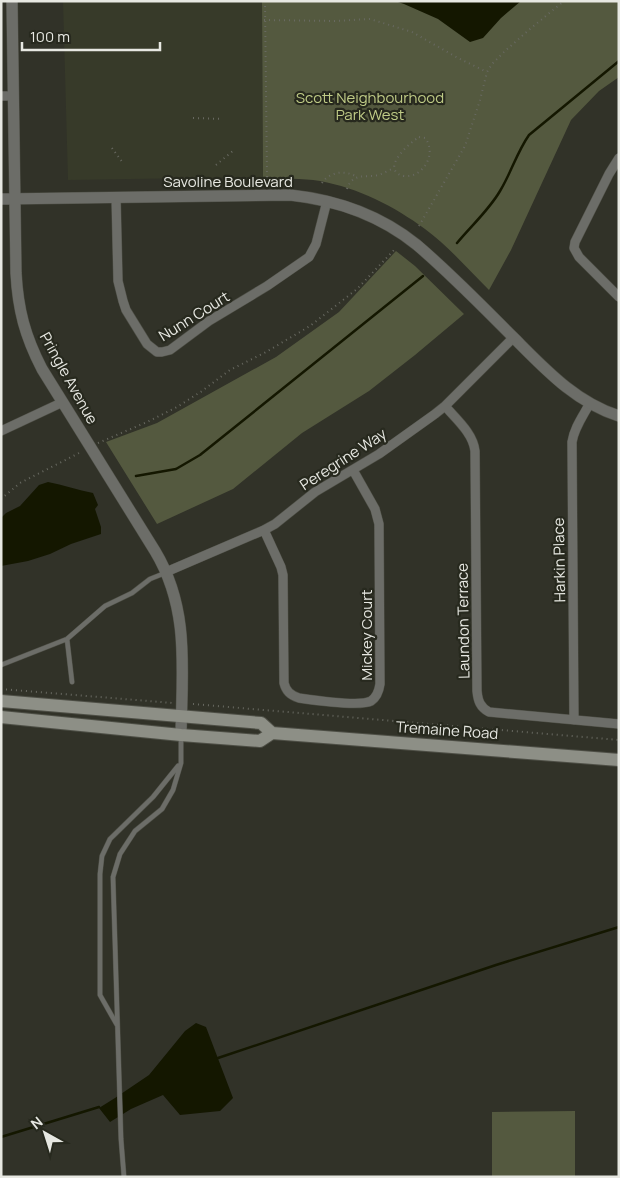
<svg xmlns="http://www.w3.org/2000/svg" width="620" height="1178" viewBox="0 0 620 1178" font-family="Manrope,sans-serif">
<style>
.built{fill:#373a29}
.green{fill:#54593f}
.water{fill:#141700}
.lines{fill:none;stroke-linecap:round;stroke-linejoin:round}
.stream{stroke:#141700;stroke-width:2.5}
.service-casing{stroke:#4e4f46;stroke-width:5.5}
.minor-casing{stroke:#4e4f46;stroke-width:10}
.tertiary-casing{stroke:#4e4f46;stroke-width:12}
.secondary-casing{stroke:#4e4f46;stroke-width:14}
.path{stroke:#686961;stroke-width:2;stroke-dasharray:1 4;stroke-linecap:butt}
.service{stroke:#6c6d68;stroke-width:4.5}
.minor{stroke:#6c6d68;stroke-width:9}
.tertiary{stroke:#6c6d68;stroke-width:11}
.secondary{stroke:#8d8f86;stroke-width:12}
.labels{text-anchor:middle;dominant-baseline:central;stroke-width:4.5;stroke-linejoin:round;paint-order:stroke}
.park-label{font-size:15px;fill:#bfcb86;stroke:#27291e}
.street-label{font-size:15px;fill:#e7e8e2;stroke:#27291e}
</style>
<rect width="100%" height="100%" fill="#313228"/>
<path class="built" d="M63,1h199l1,176 -195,3z"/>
<path class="green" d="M262,1h357v76l-20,14 -28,29 -60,130 -22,40c-21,-21 -41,-44 -64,-61 -31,-23 -67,-41 -105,-48 -18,-3 -38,-2 -57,-4z
M396,251l19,15 49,48 -49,41 -46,36 -67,42 -69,56 -76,35 -51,-82 51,-19 119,-66 63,-45z
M575,1111v66h-83v-65z"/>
<path class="water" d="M395,1h126l-20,17 -18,20 -13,4 -32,-23 -34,-15z
M48,482c15,3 30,8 45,11l5,12 -3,4 6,18v7l-30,10 -21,10 -22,7 -27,5v-48l5,-5 14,-7 19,-21z
M196,1023l10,4 27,71 -13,13 -40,4 -17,-20 -32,14 -21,13 -11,-14 16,-10 34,-23 36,-44z"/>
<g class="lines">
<path class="stream" d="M457,243c14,-17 32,-33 43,-52 11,-18 17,-39 29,-56l90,-74
M136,476l40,-7 24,-14 223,-179
M218,1058l278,-93 123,-38
M1,1137l98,-30"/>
<g class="service-casing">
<path id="service" d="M67,639l5,43
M1,665l66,-26 38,-33 27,-13 18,-14 15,-6
M117,1025l-17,-30v-121l2,-18 8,-17 43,-42 25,-31
M124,1177l-3,-38 -8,-262 7,-23 15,-23 27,-22 11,-19 8,-27v-27"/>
</g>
<g class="minor-casing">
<path id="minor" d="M1,96h12
M619,158l-10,16 -34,68 -1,6 5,9 40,40
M116,197l2,84 5,20 3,9 21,34 10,8h5l8,-2 39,-29 58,-35 42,-29 7,-13 11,-43
M445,406c11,13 28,27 30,45l2,240c1,10 3,16 12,21l130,12
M1,431l62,-29
M264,530l17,37 2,8 1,108c2,8 6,12 15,15 14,2 61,9 72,3 6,-4 8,-10 9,-17l-1,-160 -4,-15 -22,-39
M166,572l98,-42 11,-6 40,-32 64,-38 56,-40 10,-8 68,-68
M574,720l-2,-278c2,-14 11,-26 18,-39"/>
</g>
<g class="tertiary-casing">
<path id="tertiary" d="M12,1l4,272c2,37 9,63 26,96l113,182c35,58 27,119 26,184
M1,199l289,-4c47,5 90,20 127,50 34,29 65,61 96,92 32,32 62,65 106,79"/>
</g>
<g class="secondary-casing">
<path id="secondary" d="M1,701l260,22 11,10 347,27
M1,717l180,18 79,6 12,-8"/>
</g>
<path class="path" d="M265,1l2,177
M264,20l70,1 36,-2 42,13 46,26 29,14
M193,118l30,1
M419,137l6,1c5,6 6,15 3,22 -4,10 -13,17 -24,16 -3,-1 -5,-1 -7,-3 -11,-10 14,-31 22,-36z
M112,148l11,15
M216,165l18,-15
M322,183c8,-12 24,-13 35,-6
M347,189c6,-17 18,-11 32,-14 5,-2 10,-5 15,-7
M419,226l46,-80 15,-46 7,-28 5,-8 13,-13 25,-22 34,-28
M98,443l49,-21 30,-15 25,-16 28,-21 36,-18 44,-26 47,-37 38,-40
M1,499l19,-16 61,-31
M1,689l172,14
M193,704l426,36"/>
<use href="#service" class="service"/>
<use href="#minor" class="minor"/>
<use href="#tertiary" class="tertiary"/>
<use href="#secondary" class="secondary"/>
</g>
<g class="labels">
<g class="park-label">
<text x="370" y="97">Scott Neighbourhood<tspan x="370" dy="17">Park West</tspan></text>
</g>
<g class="street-label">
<text x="228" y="181">Savoline Boulevard</text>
<text transform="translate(194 316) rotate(-32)">Nunn Court</text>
<text transform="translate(69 378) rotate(61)">Pringle Avenue</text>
<text transform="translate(343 459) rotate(-33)">Peregrine Way</text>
<text transform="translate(559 560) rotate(-91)">Harkin Place</text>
<text transform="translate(463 621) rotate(-91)">Laundon Terrace</text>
<text transform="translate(366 635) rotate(-90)">Mickey Court</text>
<text transform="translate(447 730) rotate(4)">Tremaine Road</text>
</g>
</g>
<rect width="620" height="1178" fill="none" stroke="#e7e8e2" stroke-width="5"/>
<g transform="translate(45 1133) rotate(321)" stroke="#27291e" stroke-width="4" paint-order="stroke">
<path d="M0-4L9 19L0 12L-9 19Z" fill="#e7e8e2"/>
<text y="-8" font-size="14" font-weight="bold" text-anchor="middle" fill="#e7e8e2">N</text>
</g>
<path d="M22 42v8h138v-8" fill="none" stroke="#e7e8e2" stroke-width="2.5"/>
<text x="30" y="42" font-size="15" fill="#e7e8e2" stroke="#27291e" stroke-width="4" paint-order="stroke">100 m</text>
</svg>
